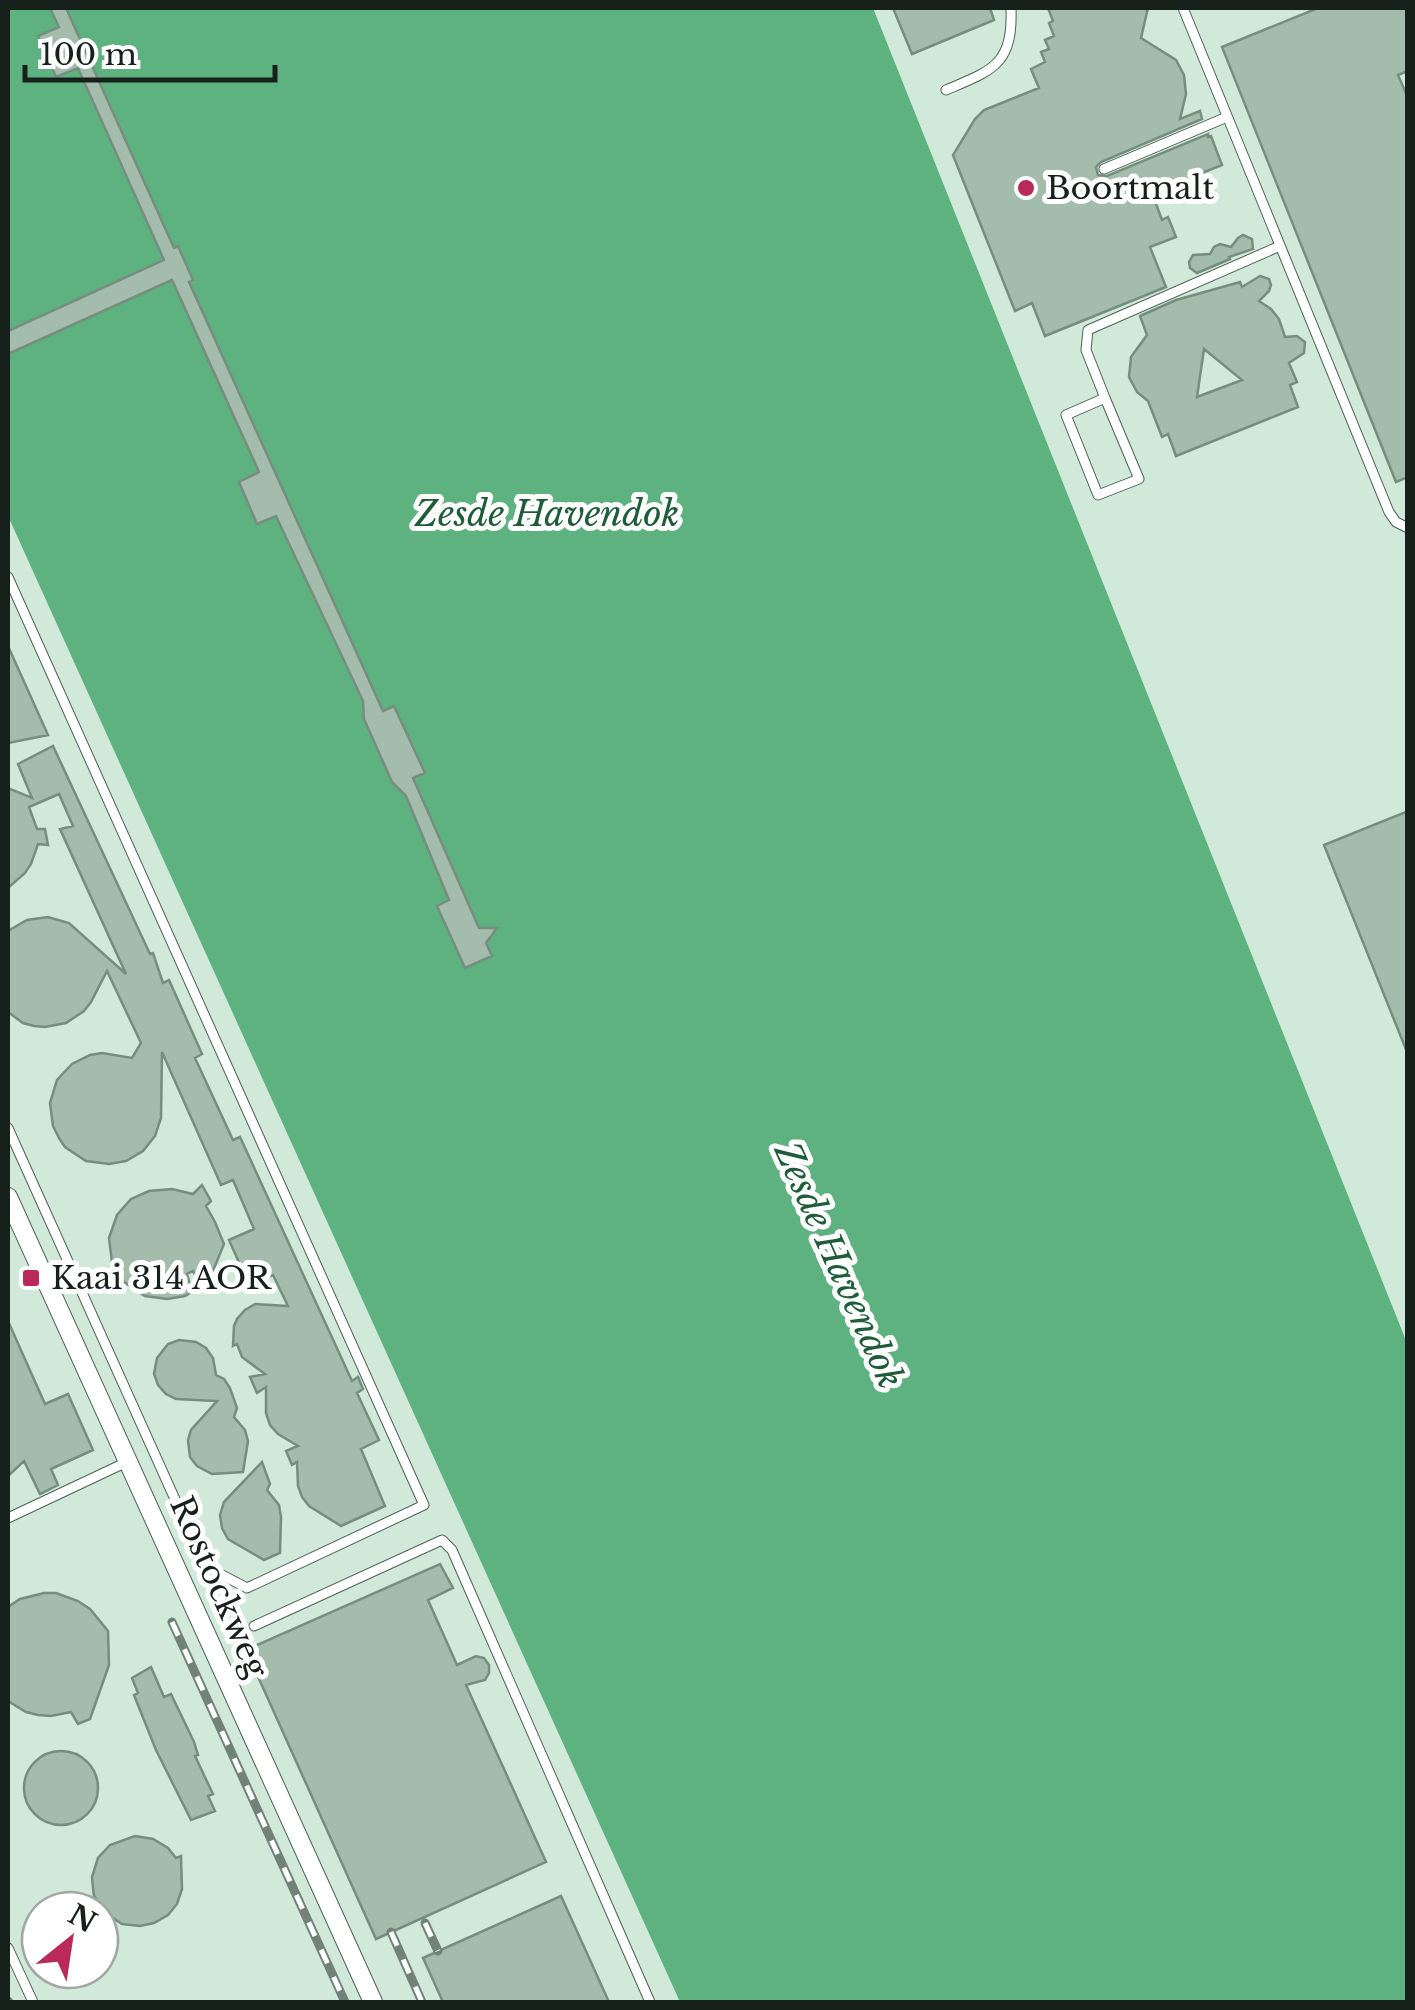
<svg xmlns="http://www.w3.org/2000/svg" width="1415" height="2010" viewBox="0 0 1415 2010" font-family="'Libre Baskerville',serif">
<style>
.water{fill:#5eb280}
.building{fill:#a4bcac;stroke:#768e7e;stroke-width:2.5;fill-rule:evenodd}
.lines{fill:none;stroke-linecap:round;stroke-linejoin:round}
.lane-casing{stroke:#4b6153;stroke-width:11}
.street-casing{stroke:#4b6153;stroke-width:20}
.lane{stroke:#fff;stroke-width:9}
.street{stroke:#fff;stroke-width:18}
.rail-casing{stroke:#718277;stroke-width:9}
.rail{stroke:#fff;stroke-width:5;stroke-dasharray:15;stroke-linecap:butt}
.poi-dot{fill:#b92a5a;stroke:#fff;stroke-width:4}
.labels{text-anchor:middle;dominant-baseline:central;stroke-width:10;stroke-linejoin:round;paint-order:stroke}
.poi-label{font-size:32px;fill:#17211b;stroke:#fff;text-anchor:start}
.street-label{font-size:32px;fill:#17211b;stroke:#fff}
.water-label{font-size:35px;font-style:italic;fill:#1e5c3a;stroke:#fff}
</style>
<rect width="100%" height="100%" fill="#d0e9d8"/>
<path class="water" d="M8,8h865l534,1335v659h-727l-672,-1486z"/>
<path class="building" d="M50,8h16l108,240 4,-2 15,34 -4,2 194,429 11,-5 31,67 -12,5 66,150h18l-11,15 6,13 -27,12 -28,-62 12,-6 -43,-104 -14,-14 -28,-63 -1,-18 -87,-185 -19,8 -18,-42 20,-10 -87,-192 -164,74v-23l156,-71 -86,-192 -22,9 -18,-41 21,-9z
M893,8h97l4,12 -82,34z
M1048,8h100l-7,30 35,22 8,15 2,19 -6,25 20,-8 2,8 -101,43 -5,5 2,8 9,1 101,-42v3l3,-1 11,29 -70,28 10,27 6,-3 8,20 -26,10 16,40 -121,49 -13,-33 -17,8 -62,-156 22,-36 9,-9 55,-22 -8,-19 14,-7 -4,-10 8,-3 -4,-9 9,-4 -5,-13 4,-2z
M1318,8h90v63l-10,4 10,23v379l-12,5 -174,-435z
M1243,235l9,4 1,10 -24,8 1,2 -33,14 -7,-5 -1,-6 4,-7 17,-1 4,-7 6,-3 11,3 7,-9z
M1260,276l9,3 2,6 -2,6 -10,10 12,8 8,10 6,18 12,-1 8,6 -1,11 -15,10 8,19 -7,3 8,22 -122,49 -8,-22 -6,3 -14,-36 -11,-9 -8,-15 2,-20 16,-22 -7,-19 36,-16 64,-18 2,5zM1204,349l38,31 -45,17z
M8,646l40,89 -40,8z
M53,746l97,208 3,-1 10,30 6,-3 33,74 -7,4 38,82 7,-3 112,244 6,-4 5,12 -6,4 22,47 -18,9 24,57 -44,20 -32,-20 -7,-9 -4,-11 -1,-24 -5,3 -6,-14 12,-5 -20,-12 -8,-9 -4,-12v-26l-9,6 -7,-16 15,-3 -23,-17 -5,-13 -4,2 1,-20 3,-7 8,-9 10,-6 33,2 -15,-31 -24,10 -20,-45 25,-11 -21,-49 -12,5 -59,-133 -1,66 -6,18 -12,15 -17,10 -17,3 -23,-3 -21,-14 -6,-9 -6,-12 -3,-23 7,-23 15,-16 18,-9 12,-2 30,5 9,-15 -34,-72 -16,31 -7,9 -18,12 -21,4 -11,-1 -11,-3 -15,-11v-81l19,-11 21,-3 21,6 57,51 -66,-145 13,-3 -14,-32 -30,13 8,22h8l3,16 -10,-1 -7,20 -6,9 -17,15v-100l24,10 -14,-34z
M1408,811v241h-1l-83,-207z
M202,1185l9,16 -5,5 9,16 9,22 -11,27 -12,16 -8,-16 -6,3 5,18 -7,4 -18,3 -22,-3 -21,-14 -12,-20 -3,-24 8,-23 14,-16 18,-8 23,-2 21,5z
M8,1321l37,83 23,-10 25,56 -42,19 7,16 -18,9 -16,-33 -16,15z
M179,1340l17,2 10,6 7,10 3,17 8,4 6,9 7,20 -3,9 11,13 3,11 -5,31 -31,2 -15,-8 -7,-9 -2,-17 3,-10 26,-29 -41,-2 -10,-5 -8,-9 -4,-11 3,-16 11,-14z
M262,1462l8,22 -3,6 12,15 2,12 -1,36 -16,7 -36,-21 -6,-11 -2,-13 4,-13z
M440,1564l13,24 -25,12 29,65 19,-9 8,2 5,7v8l-4,7 -19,5 80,177 -170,77 -130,-289z
M44,1593h12l22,8 12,8 18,22 1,34 -19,54 -12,5 -7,-12 -20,4 -13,-1 -12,-3 -18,-11v-94l12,-8z
M151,1667l13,30 7,-3 23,48 4,13 -3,1 18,38 -5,2 7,15 -24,9 -35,-70 -22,-55 4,-2 -6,-15z
M24 1788a37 37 0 1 1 74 0a37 37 0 1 1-74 0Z
M135,1836l18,3 15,9 8,10 5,-2 1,33 -5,15 -9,11 -14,8 -14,3 -18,-2 -18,-12 -10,-16 -1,-8 -1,-11 6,-19 12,-13z
M561,1896l48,106h-166l-20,-44z"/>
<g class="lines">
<g class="lane-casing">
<path id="lane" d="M1183,8l206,504 7,10 12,6
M946,90c47,-20 67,-25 65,-82
M1104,169l123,-52
M1105,398l34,81 -41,16 -32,-80 39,-17 -19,-48 2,-20 192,-84
M8,577l416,928 -177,83 -42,-22 -197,-438
M8,1518l121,-57
M254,1626l188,-86 10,10 198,452
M8,1948l25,54"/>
</g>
<g class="street-casing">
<path id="street" d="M8,1197l365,805"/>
</g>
<use href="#lane" class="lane"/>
<use href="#street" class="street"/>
<g class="rail-casing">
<path id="rail" d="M172,1622l173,380
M425,1923l13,28
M391,1932l31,70
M8,2001l1,1"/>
</g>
<use href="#rail" class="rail"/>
</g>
<g class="poi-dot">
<circle cx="1026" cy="188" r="10"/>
<rect x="21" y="1268" width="20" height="20" rx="5"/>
</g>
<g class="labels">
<g class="poi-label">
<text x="1046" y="188">Boortmalt</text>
<text x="51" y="1278">Kaai 314 AOR</text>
</g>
<g class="street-label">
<text transform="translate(219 1587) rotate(66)">Rostockweg</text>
</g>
<g class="water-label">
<text x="547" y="513">Zesde Havendok</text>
<text transform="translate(839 1265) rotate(66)">Zesde Havendok</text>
</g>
</g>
<rect width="1415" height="2010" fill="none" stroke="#17211b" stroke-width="20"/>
<g transform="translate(70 1940) rotate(30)"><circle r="48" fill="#ffffff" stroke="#a2a6a4" stroke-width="2.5"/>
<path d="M0-8L18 38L0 25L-18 38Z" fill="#b92a5a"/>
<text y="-15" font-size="28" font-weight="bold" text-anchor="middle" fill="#17211b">N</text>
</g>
<path d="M25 65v15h250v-15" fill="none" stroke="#17211b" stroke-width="5"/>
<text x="40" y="65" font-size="30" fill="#17211b" stroke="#ffffff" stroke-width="8" paint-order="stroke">100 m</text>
</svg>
